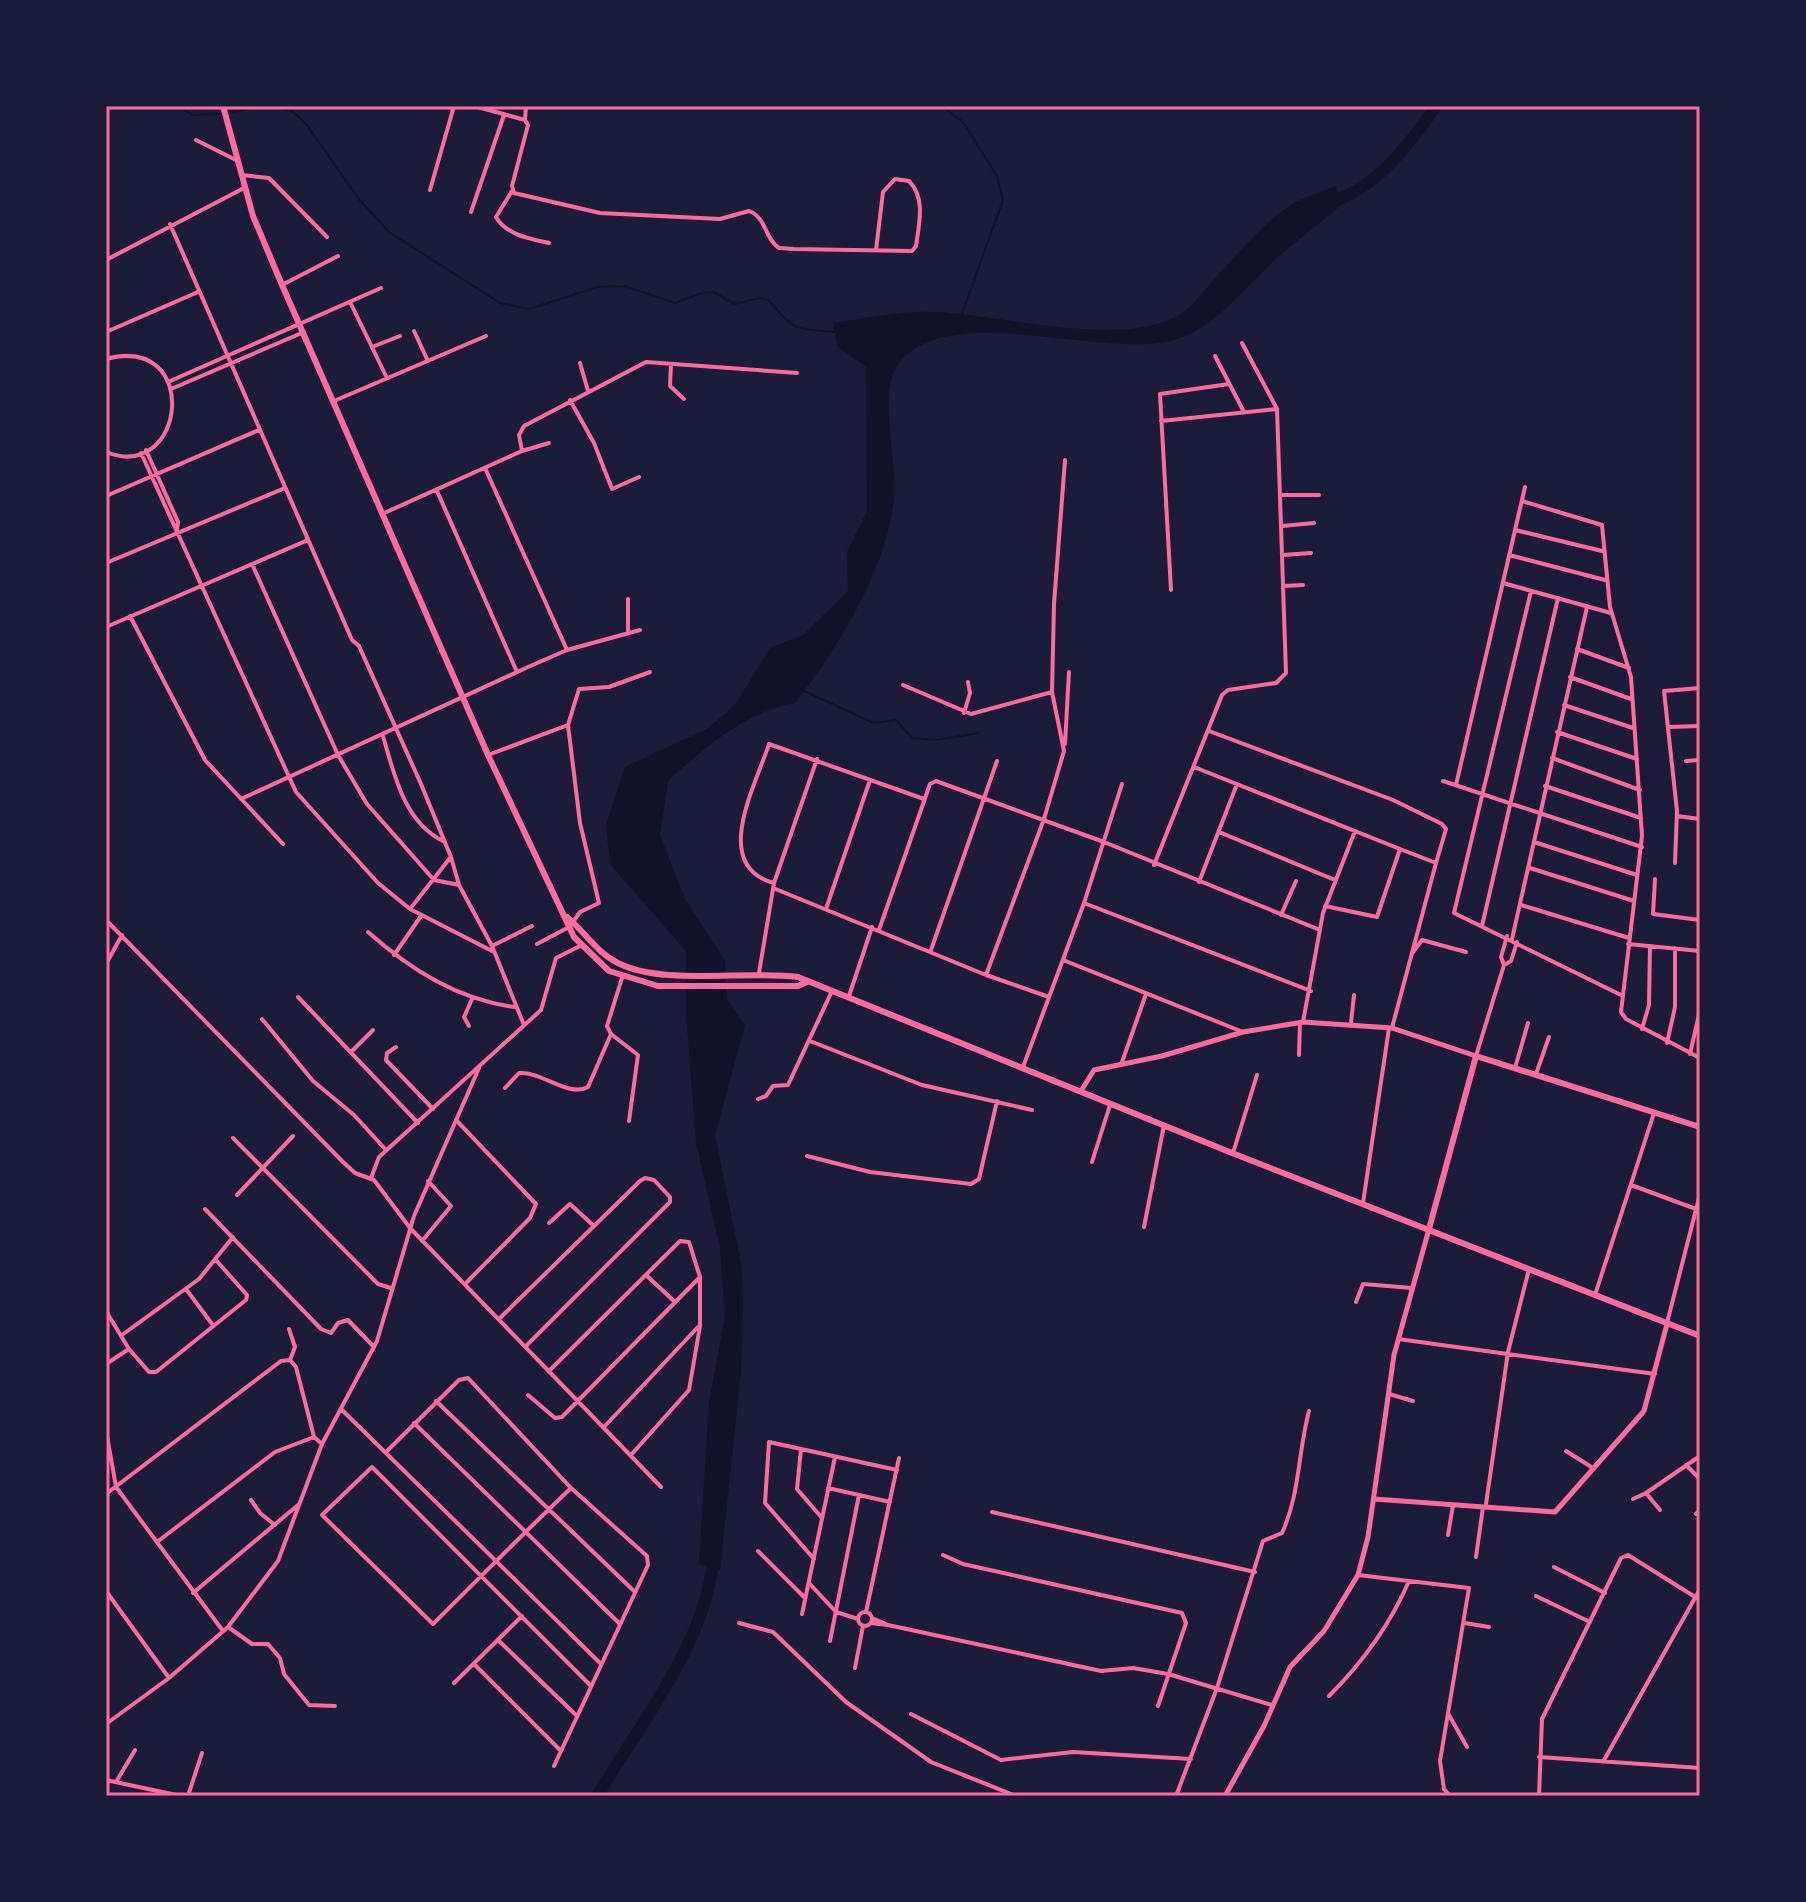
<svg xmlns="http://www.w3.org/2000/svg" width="1806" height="1902" viewBox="0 0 1806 1902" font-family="'Asap Condensed',sans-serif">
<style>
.water{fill:#12122b}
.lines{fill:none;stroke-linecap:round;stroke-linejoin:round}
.stream{stroke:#12122b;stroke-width:2}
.river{stroke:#12122b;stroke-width:12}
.minor{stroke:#ff6b9d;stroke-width:4}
.tertiary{stroke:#ff6b9d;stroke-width:5}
.primary{stroke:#ff6b9d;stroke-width:6}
.trunk{stroke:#ff6b9d;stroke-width:6}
.neatline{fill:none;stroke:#ff6b9d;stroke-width:3}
</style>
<rect width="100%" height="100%" fill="#1b1b3a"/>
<path class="water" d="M1336,186l4,20c-21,18 -44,35 -65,54 -31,29 -61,70 -104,81 -71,17 -229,-42 -274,25 -19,28 1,98 -3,132 -7,71 -56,150 -99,205 -49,8 -91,45 -127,78l-8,54 25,64 40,62 2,38 18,26 -30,110 26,128 2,40 -2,69 -21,198 -21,-6 10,-162 16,-86 -5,-68 -24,-106 -10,-130v-61l-76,-87 -4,-39 19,-58 82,-38 28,-24 35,-57 33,-13 45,-44 -1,-39 20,-41 -1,-144 -29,-21 -4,-23c34,-5 69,-13 103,-11 66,3 183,36 241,4 15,-7 28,-27 39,-39 24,-24 50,-59 80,-75 13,-6 27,-11 40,-16z"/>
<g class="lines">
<path class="stream" d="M178,106l15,9 29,-1
M276,106l16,5 14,13 52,74 31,34 111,71 29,6 68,-22 28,-1 50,17 30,-11 10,1 20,11c44,-14 29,0 57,20 11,8 30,6 43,8
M942,106l21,16 34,54 6,24 -42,116
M228,113l31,-7
M804,691l70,32 22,-3 16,18 25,2 42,-7"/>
<path class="river" d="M1327,203c46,-11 84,-60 109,-97
M597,1796c44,-74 111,-155 117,-243"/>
<path class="minor" d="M474,106l51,14 3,5 -16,61 2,7 86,20 120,6 29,-8c18,7 15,27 30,37l15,1 118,2 4,-5c3,-22 10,-48 -7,-65l-14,-2 -12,13 -7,58
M525,120l1,-14
M196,140l40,20
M241,175l28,3 58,59
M430,190l24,-84
M512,191l-16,26c10,18 35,22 53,26
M471,212l33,-97
M170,224l182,416 7,6 62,138 30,73 8,28 33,61 32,79
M106,260l138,-72
M282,285l56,-29
M351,304l35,72
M414,331l13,28
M106,332l92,-40
M372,347l28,-11
M1215,356l29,56
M106,359c96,-26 80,125 0,93
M580,363l8,28
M671,364l-1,22 14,13
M168,382l213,-94
M171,389l133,-57
M570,400l24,43 18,46 27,-12
M334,401l152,-65
M1161,421l116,-12
M146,450l32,72 -1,8
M522,451l27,-8
M141,453l155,339 82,91 32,26 84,43
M485,468l82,182
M437,491l80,181
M1281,495h38
M106,496l153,-66
M1522,501l80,24 8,82 21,70 11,159 -21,176 5,7 74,39
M382,514l140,-63 -3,-16 5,-9 122,-64 151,11
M1282,526l32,-3
M1515,530l87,21
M1283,555l28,-2
M1509,555l96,25
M106,563l179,-75
M252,564l86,191 29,49 67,76 25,5
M1503,583l108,30
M1283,586l20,-1
M1171,590l-11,-196 69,-10
M1531,591l-77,322 167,82
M628,599v34
M130,616l75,144 78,84
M106,627l202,-87
M1577,649l52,19
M1570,677l61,22
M903,685l68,29 81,-22
M1564,705l69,23
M964,713l6,-20 -2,-11
M568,725l11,-36 30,-2 41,-15
M1668,727l32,-1
M1209,731l184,69 49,24 4,5 -10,34
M1557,732l80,27
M383,736c11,38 21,86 60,105
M1065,744l4,-72
M488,755l80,-30 12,98 19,80 -19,9 -7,10
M1552,758l88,32
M1686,761l14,-1
M1194,767l206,82
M1443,781l199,66
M1456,785l69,-298
M1545,786l96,32
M241,799l287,-132 39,-17 73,-20
M1677,816l23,3
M1219,832l116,48
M1534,842l103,33
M1675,863l2,-52 -13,-120 36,-3
M1154,865l68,-170 6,-5 48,-7 10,-10 -9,-264 -35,-66
M1530,868l104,33
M1655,879l-2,35 47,6
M1199,882l38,-98
M774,883c-64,-17 -18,-98 -5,-139l155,55
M773,888l213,87 63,22
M1084,903l227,88
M1521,905l108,33
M1325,906l52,11 23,-68 36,14 -44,165
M410,909l40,-51
M826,909l44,-129
M1281,915l15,-34
M106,920l237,242 12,11 19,7 36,48 251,259
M1482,926l76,-328
M879,930l51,-146 6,-3 168,61 216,88
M368,932c43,38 89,67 146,75
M1512,939l75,-332
M537,944l32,-17
M1628,944l72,7
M492,946l40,-20
M931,950l66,-189
M1413,952l9,-12 44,12
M394,955l27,-39
M1063,960l180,72
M106,964l16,-29
M1504,965l7,-4 6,-19
M759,973l15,-90 43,-124
M986,975l58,-156 20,-68 -12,-59 2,-88 11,-144
M622,978l-15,48 4,8 27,21 -9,66
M849,996l23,-69
M298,997l120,126
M262,1019l51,62 41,34 32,35
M1303,1022l20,-109 32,-82
M1351,1023l3,-28
M469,1026l-5,-9 9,-20
M1642,1029l7,-24 1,-59
M810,1041l112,44 110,25
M1667,1043l8,-36v-59
M396,1047l-9,6 -1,7 47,49
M351,1052l22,-22
M1690,1054l10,-44
M1299,1055l1,-33
M1476,1056l28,-91 -3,-8 6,-21
M1121,1065l25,-71
M1023,1067l61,-164 38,-119
M1515,1068l13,-45
M1536,1074l13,-37
M505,1088l14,-15c22,-2 50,25 69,14l23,-53
M758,1099l8,-3 7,-10 15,-1 44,-94
M456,1120l80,84 -6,14 -63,64
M233,1138l145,146 13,4
M1233,1153l24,-78
M807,1156l63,16 101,12 8,-5 18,-78
M1092,1162l18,-57
M371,1178l8,-21 162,-147 15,-52 24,-12
M1631,1185l65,24
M237,1195l56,-59
M1363,1203l26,-175
M205,1209l116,120 10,4 7,-10 10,-3 26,27
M549,1223l21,-19 24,22
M1144,1227l20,-102
M422,1241l29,-35 -23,-25
M646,1275l29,27
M186,1289l26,35
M1595,1295l59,-182
M1356,1302l7,-18 49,4
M106,1311l23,38 -23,15
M500,1318l140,-137 5,-3 9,2 16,17v5l-144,144
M1667,1323l33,-129
M289,1329l6,18 -5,13
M122,1335l77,-56 34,-42
M1398,1339l257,35
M129,1349l20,23h7l90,-72 1,-5 -32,-36
M1389,1394l24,7
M528,1395l27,23 7,-1 138,-140 -11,-35 -9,-1 -130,129
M436,1401l199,191
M341,1409l260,255
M414,1423l206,201
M604,1427l94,-100
M106,1430l10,57 107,144
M801,1449l-4,40 25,29
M1566,1451l27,17
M386,1452l73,-72 9,-2 103,110 76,68 1,9 -94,201
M631,1455l58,-65 11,-64v-49
M1686,1465l14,14
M571,1488c-46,44 -92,90 -138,136l-111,-109 50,-48 219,219
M828,1488l62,14
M106,1494l175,-133 9,-1 6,7 18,70 8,7
M1633,1499l13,-6
M251,1500l9,13 15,12
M1486,1504l22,-152 21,-83
M1660,1510l-14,-17 54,-37
M992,1512l263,60
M1696,1514l4,-4
M1448,1535l5,-30
M157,1542l118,-90 39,-15
M758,1551l47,47
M943,1555l20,9 219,49 4,10 -28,83
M1476,1557l7,-50
M814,1559l-49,-56 4,-61 128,28
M1554,1567l51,26
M1358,1575l111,13 -29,173 4,28 6,7
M809,1583l27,29 22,7
M106,1591l63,87
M193,1593l105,-88
M1536,1596l54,26
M858 1619a7 7 0 1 1 14 0a7 7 0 1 1-14 0Z
M866,1612l33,-154
M802,1614l33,-157
M872,1618l16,7 213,46 32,-3 35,6 104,31
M739,1623l34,9 73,70 85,60 85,34
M871,1623l17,2
M1465,1623l24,4
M228,1627l24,17h16l12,14 4,16 25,31 26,1
M498,1640l79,76
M830,1641l29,-146
M474,1664l87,87
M855,1668l8,-42
M454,1683l68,-67
M1329,1696c34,-34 61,-71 80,-115
M911,1714l90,46 72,-8 118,7
M1449,1715l18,32
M106,1724l63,-46 59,-51 50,-66 44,-117 55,-103 37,-125 65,-148
M1539,1757l161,11
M1603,1762l97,-173
M106,1780l75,16
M116,1782l19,-32
M188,1796l14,-43
M1176,1796l41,-108 46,-147 19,-8c18,-39 16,-81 27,-122
M1539,1796l3,-77 79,-161 7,-3 72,45"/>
<path class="tertiary" d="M1081,1091l13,-21 68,-14 81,-24 60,-10 89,6 84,28
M1374,1499l181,13 89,-101 23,-87
M1225,1796l39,-70 26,-59 34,-36 34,-56 10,-38 26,-182 35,-126"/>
<path class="primary" d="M1429,1229l47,-173 224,71"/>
<path class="trunk" d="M223,106l30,110 29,69 206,470 86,182 35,34 49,15h140l9,-4
M567,917c18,15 30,36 51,46 45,23 127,7 180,14l434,176 468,183"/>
</g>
<rect width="1806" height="1902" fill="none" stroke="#1b1b3a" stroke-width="216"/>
<rect x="108" y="108" width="1590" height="1686" class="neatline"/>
</svg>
